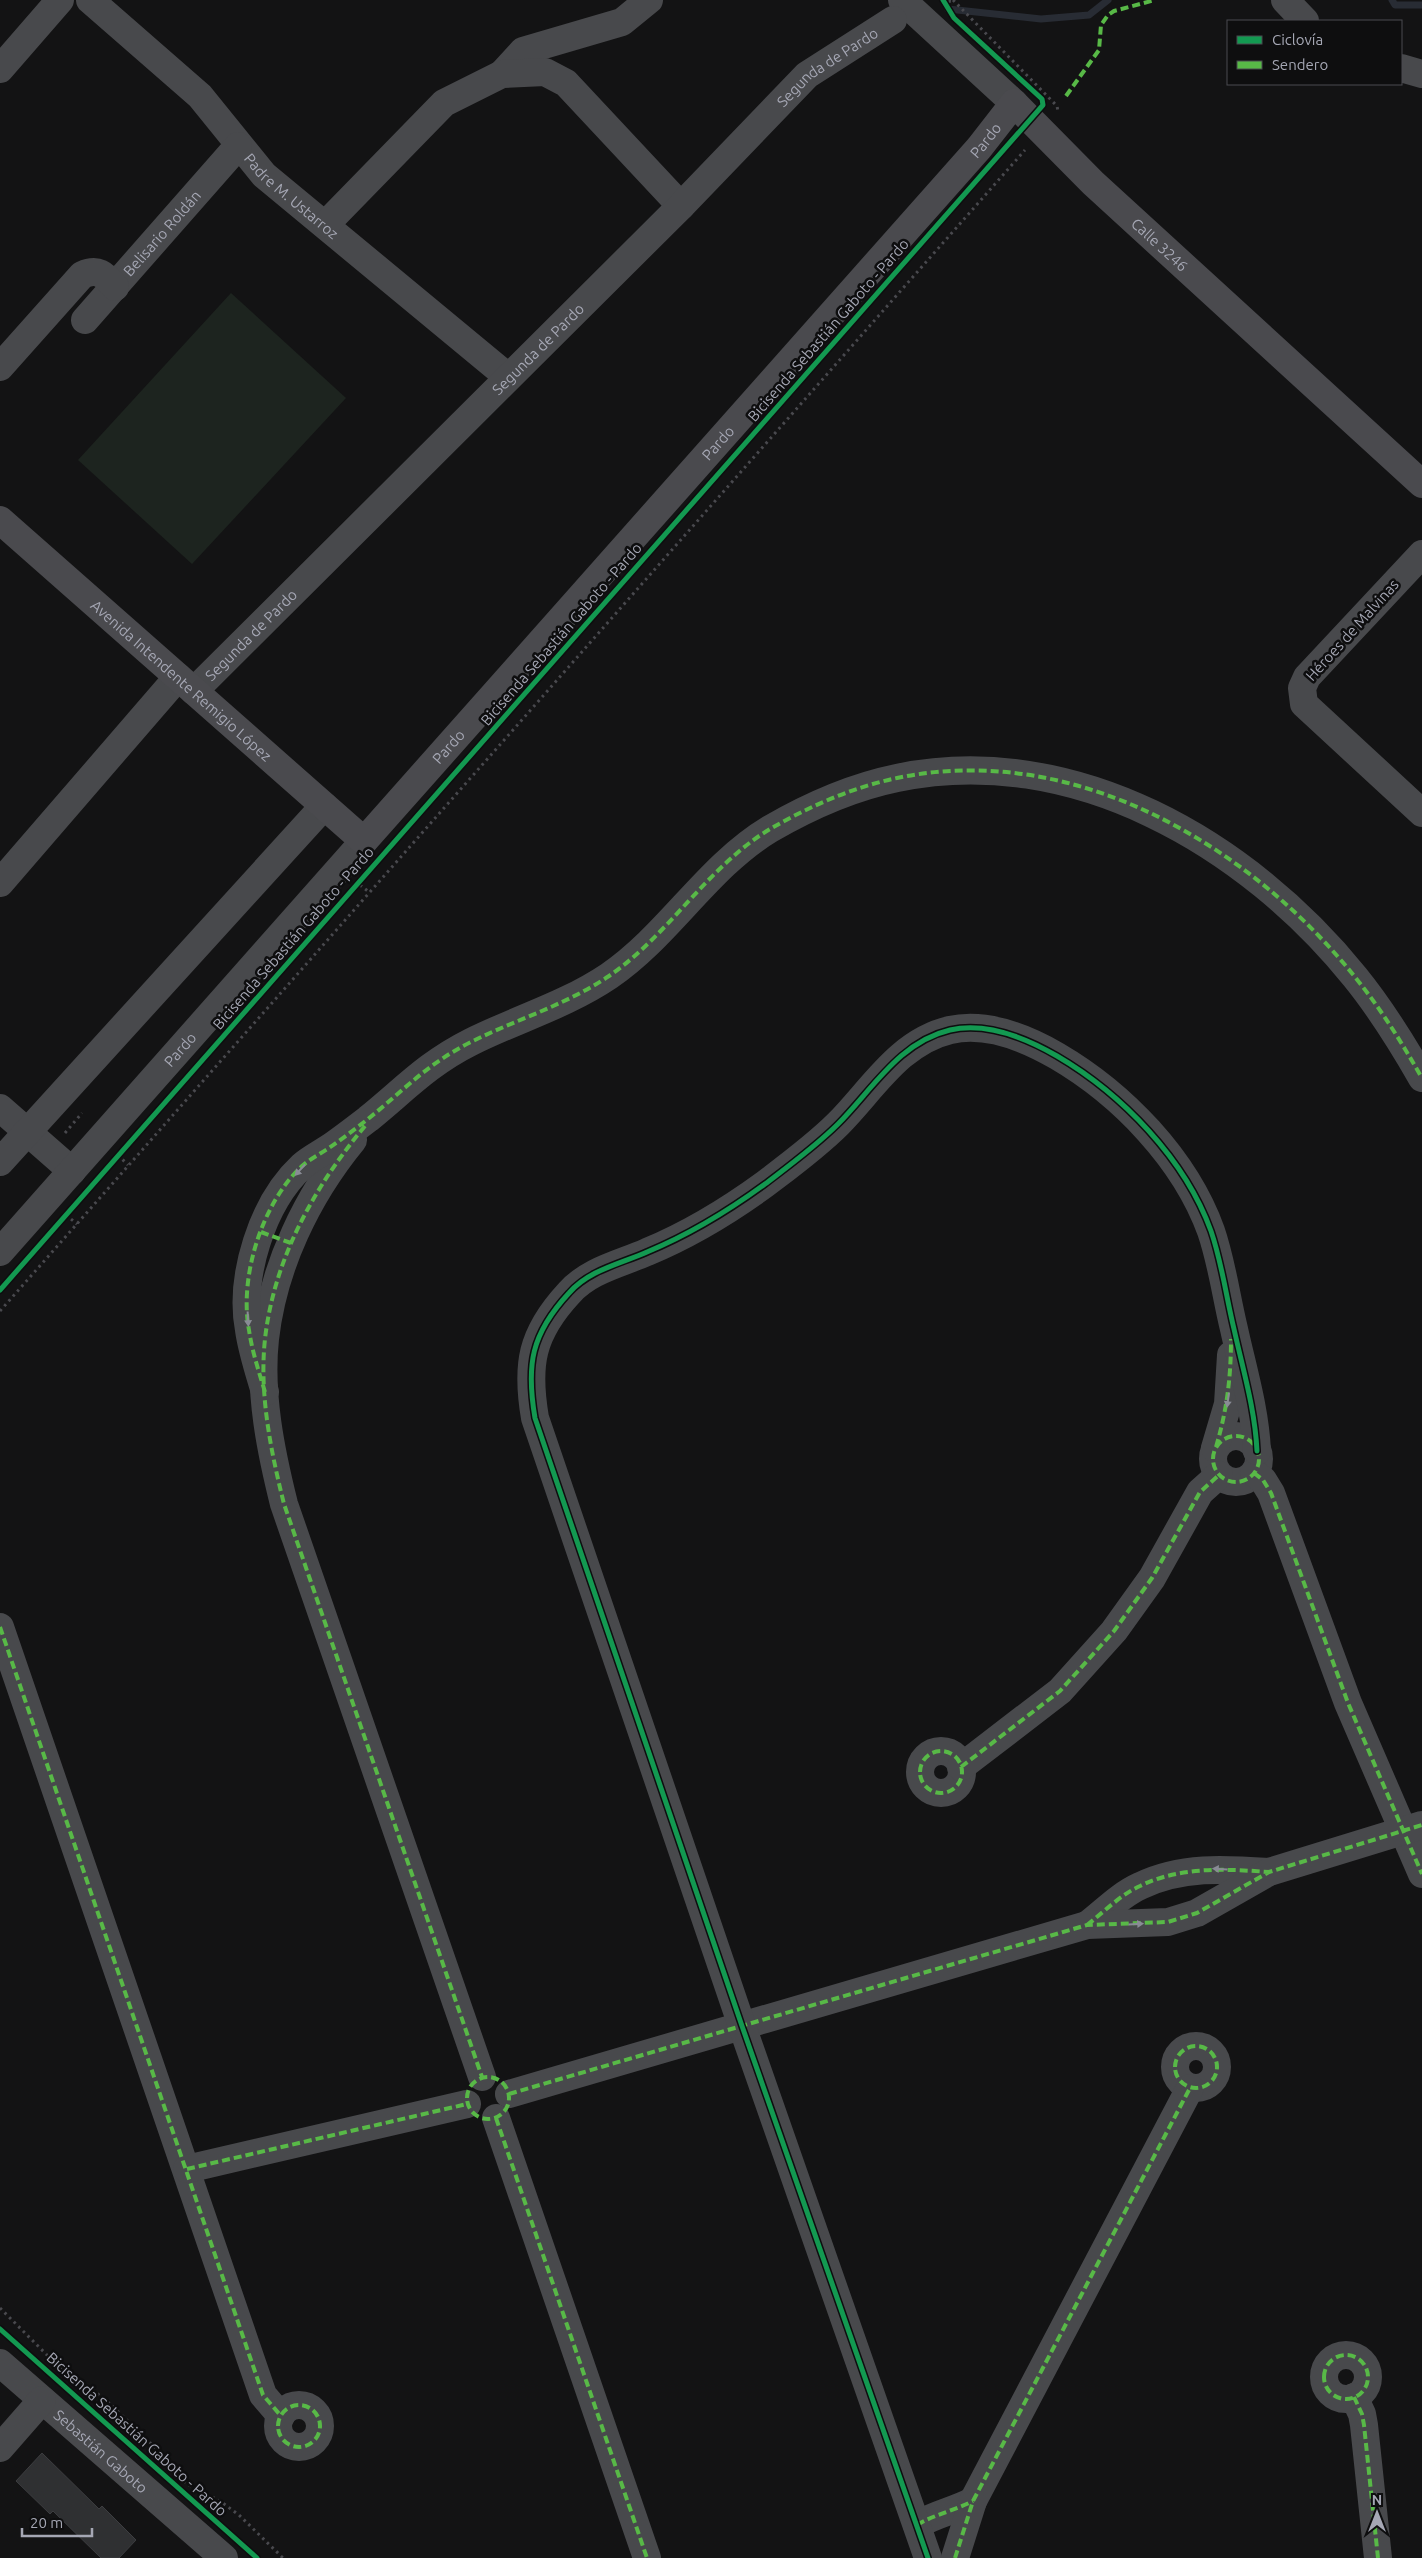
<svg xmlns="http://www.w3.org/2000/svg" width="1422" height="2558" viewBox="0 0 1422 2558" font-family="Ubuntu,sans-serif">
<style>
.green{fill:#1d241f}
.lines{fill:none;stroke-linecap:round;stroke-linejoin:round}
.stream{stroke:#282c34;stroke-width:7}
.building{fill:#2f3032;stroke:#3c3d40}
.path{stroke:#49494e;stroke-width:3;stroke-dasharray:2.5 4;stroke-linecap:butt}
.minor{stroke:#48494c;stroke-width:28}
.major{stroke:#4a4a4e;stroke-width:28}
.quiet{stroke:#58b947;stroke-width:4;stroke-dasharray:8 4;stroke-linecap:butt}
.cycleway-casing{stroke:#0e0e0f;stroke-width:8}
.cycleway{stroke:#139951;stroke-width:5}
.oneway{fill:#898b95}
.labels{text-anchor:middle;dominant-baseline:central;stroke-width:5;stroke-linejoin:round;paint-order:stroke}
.street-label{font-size:15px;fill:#a5a7b4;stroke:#0e0e0f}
</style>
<rect width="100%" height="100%" fill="#131314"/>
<path class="green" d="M231,293l115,105 -154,166 -114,-104z"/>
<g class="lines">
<path class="stream" d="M1392,0l3,5h27
M948,9l93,10 48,-4 19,-15"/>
</g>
<path class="building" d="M42,2453l57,56 3,-3 34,34 -17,18h-18l-48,-47 -3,3 -34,-33z"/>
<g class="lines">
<path class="path" d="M942,0l11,2
M953,0l104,106 1,5
M360,885l9,7
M65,1133l17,-20
M118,1155l10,10
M66,1215l11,9
M0,1311l1025,-1161
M0,2308l53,53 53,39 62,60 19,24 33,17 19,14 44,43"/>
<g class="minor">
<path id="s1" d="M90,0l110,96 64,79 244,202"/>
<path d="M902,0l112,103"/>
<path d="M1285,0l20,21"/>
<path d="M1401,68l21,6"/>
<path d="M0,69l60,-69"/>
<path d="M502,74l21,-23 99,-29 27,-22"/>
<path d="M326,224l118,-121 58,-29 43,-2 21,11 115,123"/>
<path id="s2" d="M85,320l153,-174"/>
<path d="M0,367l82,-92c16,-7 22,-1 33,12"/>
<path d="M1422,554l-115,123 -5,11 2,16 118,109"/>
<path id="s3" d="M194,691l487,-485 126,-131 86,-55"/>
<path d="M0,883l178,-206"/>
<path d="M0,1108l72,63"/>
<path d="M353,1140c-46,56 -80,127 -88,199 -6,55 6,113 19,165l198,573"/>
<path d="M0,1162l324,-356"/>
<path id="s4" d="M0,1252l364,-411"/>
<path d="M265,1392c-6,-20 -13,-41 -16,-62 -10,-53 13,-127 53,-164 8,-7 18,-12 27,-18 13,-9 26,-19 39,-29 36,-29 59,-55 103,-77 46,-23 95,-37 138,-66 60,-41 98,-109 161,-147 38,-22 83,-42 127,-51 176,-37 351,66 458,199 26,32 47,66 67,101"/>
<circle cx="1236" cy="1459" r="23"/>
<path d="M1215,1448l13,-44 3,-49"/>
<path d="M1254,1473l9,7 8,13 77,210 74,171"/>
<path d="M0,1627l263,768 18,21"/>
<circle cx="941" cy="1772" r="21"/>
<path d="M961,1767l99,-76 54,-60 38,-53 48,-86 19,-17"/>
<path d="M1087,1925c17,-13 33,-30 53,-39 41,-20 85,-17 129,-14"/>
<circle cx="1196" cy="2067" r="21"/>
<path d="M509,2094l578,-169 81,-3 29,-9 72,-41 153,-47"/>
<path d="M496,2118l151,440"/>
<path d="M187,2169l280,-65"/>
<circle cx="1346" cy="2377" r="22"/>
<path id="s5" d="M0,2363l224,195"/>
<path d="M1354,2397l8,17 2,11 14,133"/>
<circle cx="299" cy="2426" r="21"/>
<path d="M0,2448l42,-48"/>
<path d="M917,2525c18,-11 37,-14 56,-24"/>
<path d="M928,2558l-186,-532 -207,-608c-9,-53 -4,-84 34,-125 20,-23 51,-29 78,-41 41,-17 81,-41 118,-68 25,-19 51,-38 73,-60 34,-34 61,-82 112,-94 36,-8 76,8 107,26 65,38 128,103 154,175 11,32 15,65 23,98 9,41 21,80 23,122"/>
<path d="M955,2558l18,-57 217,-413"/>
</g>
<path class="major" id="s6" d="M0,520l364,321 615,-693 35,-45 79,80 329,301"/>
<path class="quiet" d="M1066,96l33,-46 2,-25 7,-10 6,-4 41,-11
M365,1126c-51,61 -91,133 -100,213 -6,55 6,113 19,165l198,573
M261,1232l30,11
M265,1392c-6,-20 -13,-41 -16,-62 -10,-53 13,-127 53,-164 8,-7 18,-12 27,-18 13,-9 26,-19 39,-29 36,-29 59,-55 103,-77 46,-23 95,-37 138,-66 60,-41 98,-109 161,-147 38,-22 83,-42 127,-51 176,-37 351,66 458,199 26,32 47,66 67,101
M1213 1459a23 23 0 1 1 46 0a23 23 0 1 1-46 0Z
M1216,1447c11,-37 15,-70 15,-108
M1254,1473l9,7 8,13 77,210 74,171
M0,1627l263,768 18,21
M920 1772a21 21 0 1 1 42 0a21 21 0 1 1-42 0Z
M961,1767l99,-76 54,-60 38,-53 48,-86 19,-17
M1087,1925c17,-13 33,-30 53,-39 41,-20 85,-17 129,-14
M1175 2067a21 21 0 1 1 42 0a21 21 0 1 1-42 0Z
M467 2098a21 21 0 1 1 42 0a21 21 0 1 1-42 0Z
M509,2094l578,-169 81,-3 29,-9 72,-41 153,-47
M496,2118l151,440
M187,2169l280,-65
M1324 2377a22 22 0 1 1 44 0a22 22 0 1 1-44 0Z
M1354,2397l8,17 2,11 14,133
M278 2426a21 21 0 1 1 42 0a21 21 0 1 1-42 0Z
M917,2525c18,-11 37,-14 56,-24
M955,2558l18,-57 217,-413"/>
<g class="cycleway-casing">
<path id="cycleway" d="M0,1290l1043,-1185 -1,-6 -88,-81 -11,-18
M0,2329l257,229
M928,2558l-186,-532 -207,-608c-9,-53 -4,-84 34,-125 20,-23 51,-29 78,-41 41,-17 81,-41 118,-68 25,-19 51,-38 73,-60 34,-34 61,-82 112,-94 36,-8 76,8 107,26 65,38 128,103 154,175 11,32 15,65 23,98 9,41 21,80 23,122"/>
</g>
<use href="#cycleway" class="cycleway"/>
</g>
<defs><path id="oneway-solid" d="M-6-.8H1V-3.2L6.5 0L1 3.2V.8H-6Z" transform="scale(1.25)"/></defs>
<g class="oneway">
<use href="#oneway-solid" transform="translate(300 1170) rotate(133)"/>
<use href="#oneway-solid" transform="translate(248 1319) rotate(87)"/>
<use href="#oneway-solid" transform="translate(1228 1400) rotate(98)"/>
<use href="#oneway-solid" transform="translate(1220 1869) rotate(-177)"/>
<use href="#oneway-solid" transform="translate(1136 1924) rotate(-4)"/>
</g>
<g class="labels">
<g class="street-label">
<text stroke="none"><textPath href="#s3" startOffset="890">Segunda de Pardo</textPath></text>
<text stroke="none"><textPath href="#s6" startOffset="1422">Pardo</textPath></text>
<text stroke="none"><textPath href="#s1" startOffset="282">Padre M. Ustarroz</textPath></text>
<text stroke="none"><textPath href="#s2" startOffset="116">Belisario Roldán</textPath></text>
<text stroke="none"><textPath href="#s6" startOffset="1672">Calle 3246</textPath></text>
<text transform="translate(828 330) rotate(-49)">Bicisenda Sebastián Gaboto - Pardo</text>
<text stroke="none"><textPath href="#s3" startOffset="485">Segunda de Pardo</textPath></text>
<text stroke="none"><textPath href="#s6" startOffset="1018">Pardo</textPath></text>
<text transform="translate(1352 630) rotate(-48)">Héroes de Malvinas</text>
<text stroke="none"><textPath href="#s3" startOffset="80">Segunda de Pardo</textPath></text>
<text transform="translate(561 634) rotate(-49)">Bicisenda Sebastián Gaboto - Pardo</text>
<text stroke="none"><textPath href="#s6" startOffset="242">Avenida Intendente Remigio López</textPath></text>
<text stroke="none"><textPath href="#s6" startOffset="612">Pardo</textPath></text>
<text transform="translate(293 938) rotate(-49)">Bicisenda Sebastián Gaboto - Pardo</text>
<text stroke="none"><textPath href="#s4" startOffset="271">Pardo</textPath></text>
<text transform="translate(137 2434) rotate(42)">Bicisenda Sebastián Gaboto - Pardo</text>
<text stroke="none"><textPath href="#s5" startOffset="134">Sebastián Gaboto</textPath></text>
</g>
</g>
<rect x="1227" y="20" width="175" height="65" fill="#0e0e0f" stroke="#4a4b51"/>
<rect x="1237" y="36" width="25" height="8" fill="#139951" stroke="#4a4b51"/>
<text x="1272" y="45" font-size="15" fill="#a5a7b4">Ciclovía</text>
<rect x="1237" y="61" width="25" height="8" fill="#58b947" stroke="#4a4b51"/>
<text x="1272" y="70" font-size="15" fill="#a5a7b4">Sendero</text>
<g transform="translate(1377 2513)" stroke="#0e0e0f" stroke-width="4" paint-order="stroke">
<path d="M0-4L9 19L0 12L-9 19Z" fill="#a5a7b4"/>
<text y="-8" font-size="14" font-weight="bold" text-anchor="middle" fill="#a5a7b4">N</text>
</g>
<path d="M22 2528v8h70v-8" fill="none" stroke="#a5a7b4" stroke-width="2.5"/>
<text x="30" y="2528" font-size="15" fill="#a5a7b4" stroke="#0e0e0f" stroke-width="4" paint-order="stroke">20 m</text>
</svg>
